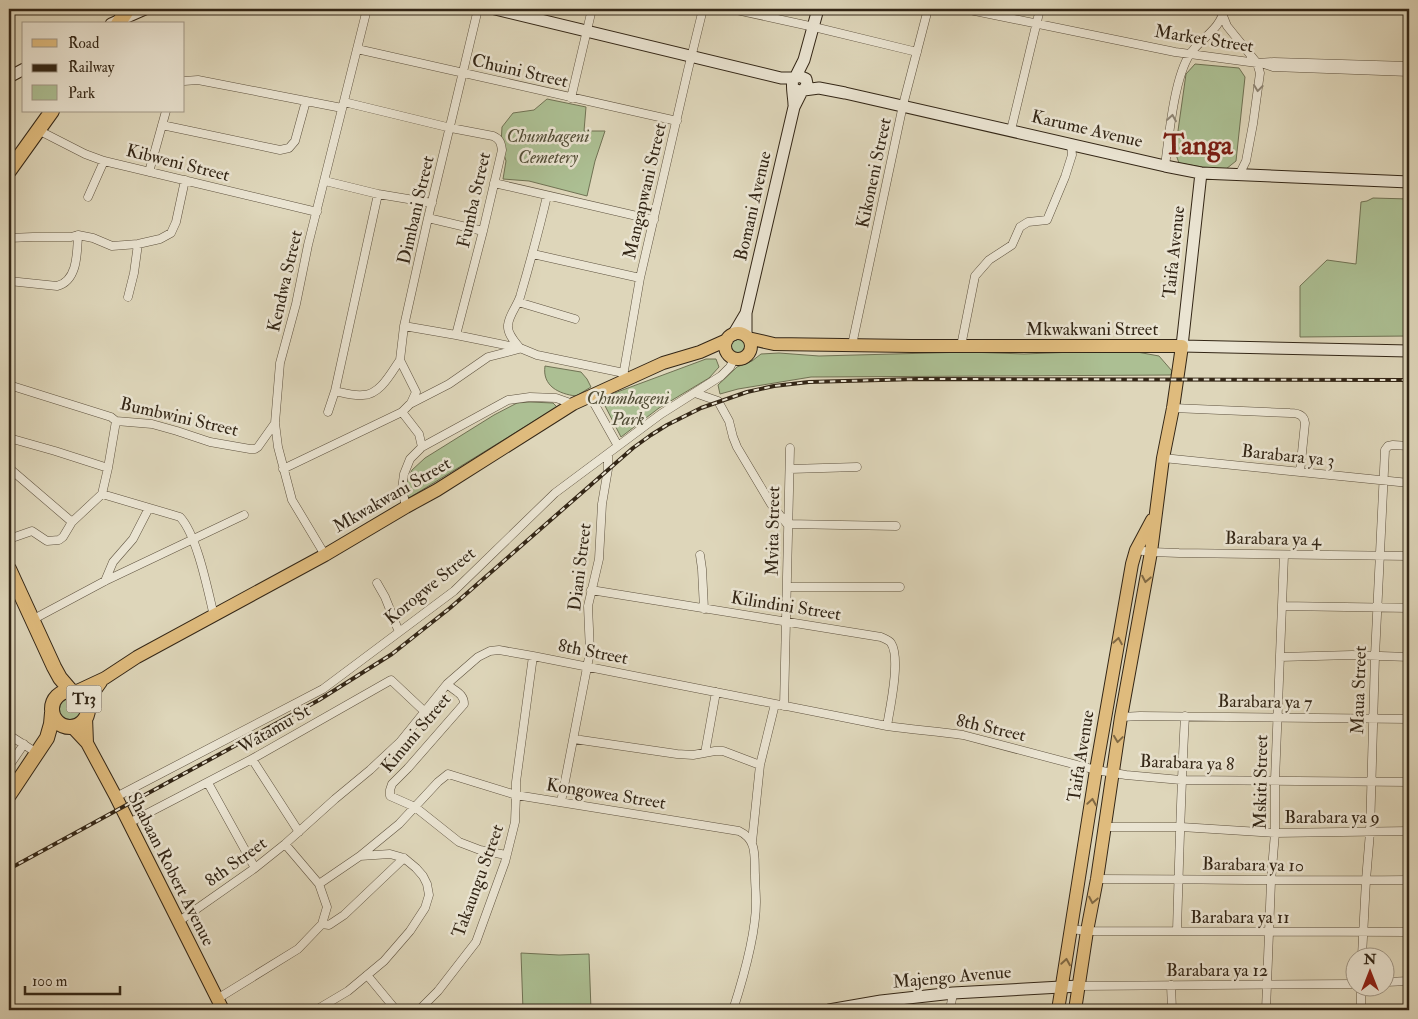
<svg xmlns="http://www.w3.org/2000/svg" width="1418" height="1019" viewBox="0 0 1418 1019" font-family="'IM FELL Double Pica',serif">
<style>
.green{fill:#acbf93;stroke:#707254}
.lines{fill:none;stroke-linecap:round;stroke-linejoin:round}
.street-casing{stroke:#5e523f;stroke-width:9}
.secondary-casing{stroke:#332616;stroke-width:13}
.primary-casing{stroke:#332616;stroke-width:14}
.highway-casing{stroke:#332616;stroke-width:16}
.street{stroke:#eae4d2;stroke-width:8}
.secondary{stroke:#eae4d2;stroke-width:11}
.primary{stroke:#dfbb7d;stroke-width:12}
.highway{stroke:#dfbb7d;stroke-width:14}
.rail-casing{stroke:#332616;stroke-width:4}
.rail{stroke:#eae4d2;stroke-width:2;stroke-dasharray:5.5;stroke-linecap:butt}
.oneway{stroke:#8e8574}
.oneway2{stroke:#806944}
.labels{text-anchor:middle;dominant-baseline:central;stroke-width:5;stroke-linejoin:round;paint-order:stroke}
.shield{fill:#eae4d2;stroke:#6a5f4e;stroke-width:1}
.shield-label{font-size:16px;font-weight:bold;fill:#332616}
.street-label{font-size:18px;fill:#332616;stroke:#eae4d2}
.park-label{font-size:18px;font-style:italic;fill:#514c35;stroke:#eae4d2}
.town-label{font-size:28px;font-weight:bold;fill:#7a1f14;stroke:#eae4d2}
</style>
<rect width="100%" height="100%" fill="#ded6ba"/>
<filter id="stains"><feTurbulence type="fractalNoise" baseFrequency=".004" numOctaves="4"/><feColorMatrix values="0 0 0 0 .2 0 0 0 0 .09 0 0 0 0 .02 0 0 0 .5 -.17"/></filter>
<radialGradient id="worn" r=".72"><stop offset=".6" stop-color="#630" stop-opacity="0"/><stop offset="1" stop-color="#630" stop-opacity=".3"/></radialGradient>
<path class="green" d="M1195,64l44,4 6,9 -9,84 -10,8 -24,-2 -23,-4 -4,-11 11,-78z
M547,99l39,8 -2,24h21l-10,30 -8,35 -58,-15 -26,-2 3,-18 -5,-17 1,-17 11,-14 21,-3z
M1373,198l36,1v137l-109,1v-51l27,-26 29,4 5,-62 6,-1z
M730 346a8 8 0 1 1 16 0a8 8 0 1 1-16 0Z
M1126,350l33,6 13,15 -1,4 -360,2 -73,12 -18,5 -2,-9 19,-18 15,-6 9,-7 18,-1 40,3 149,-4 56,2z
M706,359h10l3,8 -10,11 -50,30 -38,29 -20,-39z
M545,366l36,6 6,7 4,8 -15,9c-17,-2 -34,-10 -31,-30z
M530,402l23,1 4,4 -148,91 -3,-5v-11l6,-12 13,-12 69,-43 23,-12z
M55 710a13 13 0 1 1 26 0a13 13 0 1 1-26 0Z
M521,953l38,2 30,-1 2,56h-68z"/>
<g class="lines">
<g class="street-casing">
<path id="street" d="M9,9h1
M732,9l82,18 103,25
M965,9l210,43 82,11 17,-1 135,4
M1223,16l4,10 30,37 3,10 -7,51 -7,37 -5,10 -5,4
M357,49l320,72
M1264,64l9,3 136,5
M184,81l14,-1 144,28
M571,98l21,-89
M344,102l107,26 42,8c7,3 8,7 9,14l-19,81 -27,104
M162,125l118,25 9,-2 6,-7 11,-40
M38,130l47,24 19,7 213,51
M1011,130l29,-121
M1165,166c4,-30 9,-88 25,-112 11,-16 31,-25 34,-45
M149,172l17,-61
M325,181l53,13 54,9
M494,183l160,37
M88,197l16,-36
M428,218l55,13
M9,238l24,-1h38l7,-2 15,3 19,8 26,-2 22,-5 11,-6 5,-11 9,-42
M533,254l107,24
M9,281l48,5c21,-5 20,-34 21,-51
M128,297l6,-24 4,-29
M518,302l57,17
M404,326l52,9 64,13 17,7 87,18
M852,345l51,-240 25,-96
M961,346l14,-70 14,-16 23,-15 8,-18 8,-5 19,-2 18,-43 7,-22 -1,-11
M520,348c-5,-6 -13,-14 -12,-23 1,-10 9,-19 12,-28 10,-34 19,-67 27,-101
M622,382l18,-104 48,-208 15,-61
M9,385l102,32 5,4 36,3 25,7 33,11 40,7h5l3,-2 17,-24
M335,391c9,2 19,5 28,4 17,0 28,-22 37,-35
M695,393l23,8 11,20 4,16 4,10 34,57 16,20 109,2
M590,396l28,50
M412,403l37,-19 39,-27 31,-8
M1173,408l117,5c7,0 14,1 15,10l-5,49
M328,412l7,-21 43,-197
M402,412l17,22 3,13
M9,438l46,13 53,17
M1163,458l246,25
M9,468l63,54
M283,469l119,-57 9,-9 5,-11 -16,-32 4,-34 24,-108 50,-209
M790,469l67,-2
M102,494l78,23c17,18 28,74 34,99
M406,507l-4,-18 2,-15 6,-15 12,-12 86,-47 22,-3 26,1 17,6
M9,539l23,-8 15,10 12,-1 4,-3 9,-15 30,-28 6,-26 8,-47
M1136,550l15,2 28,1 230,3
M325,555l-33,-55 -14,-53 -3,-24 5,-60 16,-59 12,-59 59,-236
M700,555l2,14 2,40
M105,581l8,-19 20,-23 16,-31
M377,583l8,14 14,35
M787,587h113
M591,590l290,47c4,2 8,3 10,6 10,15 -1,65 -4,83
M1282,606l127,2
M32,620l73,-39 139,-66
M1280,657l72,-2 57,2
M447,684c7,7 17,9 17,20l-56,64 -16,16 -2,6v6l25,11 44,35 21,8 26,5
M784,706l6,-258
M1121,717l19,-1 269,3
M9,735l28,18
M574,739l103,15 16,1 22,-4h8l37,14
M705,753l11,-61
M252,759l47,73
M9,766l15,-22
M208,783l47,85
M116,797l207,-108 131,-98 101,-98 106,-79 60,-38 9,-9 4,-8
M561,802l29,-150 -2,-46 11,-47 3,-55 6,-35v-15
M129,823l123,-64 139,-79 34,32
M1105,827h76l94,6 134,-2
M752,842l8,-77 15,-61
M360,856l39,-32 39,-42 10,-8 68,21 223,36c19,9 15,26 16,44 0,9 1,18 1,27 0,32 -13,77 -23,108
M1097,879c104,0 208,2 312,1
M178,922l77,-54 30,-24 50,-45 35,-29 30,-28 47,-58 31,-27 12,-6 9,-1 34,6 354,70c26,4 51,5 76,9l133,35 30,5 55,5 228,2
M322,924l7,1 15,-10 60,-57
M1071,929l16,2 322,1
M1177,931c2,-72 4,-143 8,-215
M1362,956l4,-76 4,-48 5,-176 10,-206 3,-4 5,-1 16,1
M367,975l29,35
M1386,982l23,-1
M1171,985l1,25
M1079,986l277,-2
M217,999l81,-50 24,-25 5,-17 -8,-23 -34,-40
M316,1010l32,-19 36,-30 26,-30 15,-23 4,-13 -2,-11 -4,-8 -7,-8 -12,-10 -14,-4 -30,2 -41,28
M419,1010l19,-19 38,-49 29,-80 10,-40 1,-27v-13l17,-126
M950,1010l3,-17
M1266,1010l5,-129 4,-48v-53l9,-225
M1361,1010v-24"/>
</g>
<g class="secondary-casing">
<path id="secondary" d="M495,9l286,69h13
M111,24l34,-15
M796,76l8,-16 14,-51
M9,77l15,-8
M793,89l7,2 4,-1 3,-6 -1,-5 -7,-3 -6,3c-2,6 1,19 1,26
M804,90l15,-2 26,5 320,73 36,7 208,9
M1201,173l-19,173 227,5
M733,335l13,-22
M746,336v-23l48,-206 8,-16
M829,1010l52,-9 72,-8 126,-7"/>
</g>
<g class="primary-casing">
<path id="primary" d="M725 346a13 13 0 1 1 26 0a13 13 0 1 1-26 0Z
M748,338l26,6 137,2h271l-9,62 -10,50 -12,94 -30,165 -24,162 -10,52 -12,79
M75,692l30,-14 32,-21 188,-102 81,-48 31,-17 136,-86 90,-41 37,-11 27,-12
M88,707l3,-11 10,-14
M86,717l1,26
M72,727l15,16 29,54 107,213
M1058,1010l38,-240 36,-206 4,-14 16,-30"/>
</g>
<g class="highway-casing">
<path id="highway" d="M118,24l10,-15
M9,171l43,-60
M9,569l45,98 6,11 12,14
M52 709a18 18 0 1 1 36 0a18 18 0 1 1-36 0Z
M9,795l38,-57 4,-14 1,-11"/>
</g>
<use href="#street" class="street"/>
<use href="#secondary" class="secondary"/>
<use href="#primary" class="primary"/>
<use href="#highway" class="highway"/>
<g class="rail-casing">
<path id="rail" d="M9,869l310,-169 73,-46 58,-46 183,-160 18,-13 16,-10 34,-17 46,-16 27,-6 35,-4 108,-3 492,1"/>
</g>
<use href="#rail" class="rail"/>
</g>
<defs><path id="oneway-chevron" d="M-2-3.5L2.5 0L-2 3.5" fill="none" stroke-width="1.6" stroke-linecap="round" stroke-linejoin="round" transform="scale(1.25)"/></defs>
<g class="oneway">
<use href="#oneway-chevron" transform="translate(1258 88) rotate(97)"/>
<use href="#oneway-chevron" transform="translate(1172 118) rotate(-81)"/>
</g>
<g class="oneway2">
<use href="#oneway-chevron" transform="translate(1146 579) rotate(101)"/>
<use href="#oneway-chevron" transform="translate(1118 641) rotate(-80)"/>
<use href="#oneway-chevron" transform="translate(1118 739) rotate(98)"/>
<use href="#oneway-chevron" transform="translate(1092 802) rotate(-81)"/>
<use href="#oneway-chevron" transform="translate(1093 900) rotate(101)"/>
<use href="#oneway-chevron" transform="translate(1066 962) rotate(-81)"/>
</g>
<g class="labels">
<rect class="shield" x="66.5" y="685.5" width="35" height="27" rx="4"/>
<g class="shield-label">
<text x="84" y="699">T13</text>
</g>
<g class="street-label">
<text transform="translate(1204 39) rotate(9)">Market Street</text>
<text transform="translate(520 71) rotate(13)">Chuini Street</text>
<text transform="translate(1087 129) rotate(13)">Karume Avenue</text>
<text transform="translate(178 163) rotate(14)">Kibweni Street</text>
<text transform="translate(874 173) rotate(-78)">Kikoneni Street</text>
<text transform="translate(645 191) rotate(-77)">Mangapwani Street</text>
<text transform="translate(474 200) rotate(-77)">Fumba Street</text>
<text transform="translate(753 206) rotate(-77)">Bomani Avenue</text>
<text transform="translate(416 210) rotate(-77)">Dimbani Street</text>
<text transform="translate(1174 252) rotate(-84)">Taifa Avenue</text>
<text transform="translate(285 281) rotate(-77)">Kendwa Street</text>
<text x="1092" y="329">Mkwakwani Street</text>
<text transform="translate(179 417) rotate(13)">Bumbwini Street</text>
<text transform="translate(1288 456) rotate(6)">Barabara ya 3</text>
<text transform="translate(392 495) rotate(-30)">Mkwakwani Street</text>
<text transform="translate(773 531) rotate(-89)">Mvita Street</text>
<text transform="translate(1273 539) rotate(1)">Barabara ya 4</text>
<text transform="translate(580 567) rotate(-83)">Diani Street</text>
<text transform="translate(430 586) rotate(-39)">Korogwe Street</text>
<text transform="translate(786 606) rotate(9)">Kilindini Street</text>
<text transform="translate(593 652) rotate(11)">8th Street</text>
<text transform="translate(1359 690) rotate(-88)">Maua Street</text>
<text transform="translate(1265 702) rotate(1)">Barabara ya 7</text>
<text transform="translate(991 728) rotate(13)">8th Street</text>
<text transform="translate(274 729) rotate(-30)">Watamu St</text>
<text transform="translate(416 733) rotate(-50)">Kinuni Street</text>
<text transform="translate(1081 756) rotate(-81)">Taifa Avenue</text>
<text transform="translate(1187 763) rotate(2)">Barabara ya 8</text>
<text transform="translate(1261 782) rotate(-89)">Mskiti Street</text>
<text transform="translate(606 794) rotate(9)">Kongowea Street</text>
<text x="1332" y="817">Barabara ya 9</text>
<text transform="translate(236 862) rotate(-36)">8th Street</text>
<text transform="translate(1253 865) rotate(1)">Barabara ya 10</text>
<text transform="translate(171 869) rotate(63)">Shabaan Robert Avenue</text>
<text transform="translate(478 881) rotate(-70)">Takaungu Street</text>
<text x="1240" y="917">Barabara ya 11</text>
<text x="1217" y="970">Barabara ya 12</text>
<text transform="translate(952 977) rotate(-5)">Majengo Avenue</text>
</g>
<g class="park-label">
<text x="548" y="136">Chumbageni<tspan x="548" dy="21">Cemetery</tspan></text>
<text x="628" y="398">Chumbageni<tspan x="628" dy="21">Park</tspan></text>
</g>
<g class="town-label">
<text x="1198" y="145">Tanga</text>
</g>
</g>
<rect width="1418" height="1019" fill="none" stroke="#ded6ba" stroke-width="30"/>
<rect x="10" y="10" width="1398" height="999" fill="none" stroke="#332616" stroke-width="2.5"/>
<rect x="15" y="15" width="1388" height="989" fill="none" stroke="#332616"/>
<rect x="22" y="22" width="162" height="90" fill="#eae4d2" stroke="#a19887"/>
<rect x="32" y="39" width="25" height="8" fill="#dfbb7d" stroke="#a19887"/>
<text x="68" y="48" font-size="15" fill="#332616">Road</text>
<rect x="32" y="64" width="25" height="8" fill="#332616" stroke="#a19887"/>
<text x="68" y="72" font-size="15" fill="#332616">Railway</text>
<rect x="32" y="85" width="25" height="15" fill="#acbf93" stroke="#a19887"/>
<text x="68" y="98" font-size="15" fill="#332616">Park</text>
<g transform="translate(1370 972)"><circle r="24" fill="#eae4d2" stroke="#a19887"/>
<path d="M0-4L9 19L0 12L-9 19Z" fill="#8f2418"/>
<text y="-8" font-size="14" font-weight="bold" text-anchor="middle" fill="#332616">N</text>
</g>
<path d="M25 986v8h95v-8" fill="none" stroke="#332616" stroke-width="2.5"/>
<text x="32" y="986" font-size="15" fill="#332616" stroke="#eae4d2" stroke-width="4" paint-order="stroke">100 m</text>
<rect width="100%" height="100%" filter="url(#stains)"/>
<rect width="100%" height="100%" fill="url(#worn)"/>
</svg>
